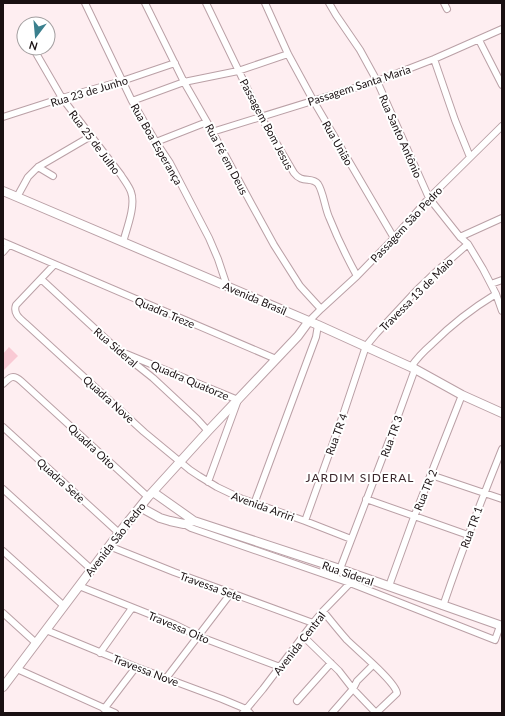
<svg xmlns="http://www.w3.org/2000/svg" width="505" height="716" viewBox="0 0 505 716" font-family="Lato,sans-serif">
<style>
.pitch{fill:#f9c9d4}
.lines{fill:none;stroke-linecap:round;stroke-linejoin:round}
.street-casing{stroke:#baa0a6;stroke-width:8}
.secondary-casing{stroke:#baa0a6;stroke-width:10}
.street{stroke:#fff;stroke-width:6}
.secondary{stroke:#fff;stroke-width:8}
.labels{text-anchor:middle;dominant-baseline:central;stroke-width:4;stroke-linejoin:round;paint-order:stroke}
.street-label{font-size:11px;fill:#191012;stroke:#fff}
.neighbourhood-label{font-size:12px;letter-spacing:1px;fill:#3c282d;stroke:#fff}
</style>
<rect width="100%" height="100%" fill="#feeef1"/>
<path class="pitch" d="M9,347l9,9 -15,15v-17z"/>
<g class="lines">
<g class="street-casing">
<path id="street" d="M85,3l47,98 24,41 14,21 39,75 9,21 9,27
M145,3l39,79 23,40 45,83 22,40 26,41 21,23
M206,3l55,114 33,56c8,11 18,3 24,11 5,7 7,24 11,33 8,20 17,39 28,59
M265,3l23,51 25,46 81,138
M329,3l7,12 24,35 17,31 52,117 31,39 8,7 15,25 13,25 6,17
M444,3l3,6
M479,40l23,45
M33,48l29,50 59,77c3,5 8,11 10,17 5,13 -4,36 -8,50
M434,59l21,61 15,37
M132,101l52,-19 54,-11 50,-17
M3,117l59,-19 60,-17 53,-18
M212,132l165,-51 57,-22 68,-30
M156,142l51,-20
M38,167l15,9
M17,197l11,-20 10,-10 53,-31
M460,237l42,-19
M3,242l273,117
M3,252l6,-7
M54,265l-38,40c-3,8 3,13 9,18l119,109 46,38 9,6 18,11 23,11 65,23 46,18
M41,279l78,72 34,27 44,41 11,12
M491,284l11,-4
M309,321l12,-12 36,-33 37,-38 35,-40 73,-72
M124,353l114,47 -30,82
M411,367c6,-9 13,-16 21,-23 19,-19 41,-36 64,-50
M3,384c7,-7 10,-10 18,-3l127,116
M3,427l116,106
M431,475l71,24
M3,489l88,80
M366,499l102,36
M254,504l62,-167 2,-12
M305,521l38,-106 23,-69 10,-12 41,-44 21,-20 30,-26
M184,524l7,4 159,55 145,57 5,-14
M109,546l65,26 139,51
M3,551l61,55
M340,569l50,-131 25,-69
M79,586l95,38 24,12 82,31
M389,586l25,-69 48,-122
M443,606c18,-53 38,-105 59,-157
M323,611c8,10 16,20 24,29 10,10 48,41 50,53l-21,20
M3,613l33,30
M46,630l90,37 86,32 24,10 4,4
M303,636l36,35 14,18 23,24
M100,653l32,-45
M17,669l98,44
M167,677l64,-84
M297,701l34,-38
M104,709l32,-42
M243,713l20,-24 50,-66 10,-12 34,-35
M332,713l21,-24 4,-8 16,-16"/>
</g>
<g class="secondary-casing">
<path id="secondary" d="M3,191l315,134 97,44 47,26 40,18
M153,492l41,29 146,48 162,57
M140,507l20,11 10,3 14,3 10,-3
M3,687l116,-154 29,-36 60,-66 90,-95 11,-15"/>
</g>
<use href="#street" class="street"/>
<use href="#secondary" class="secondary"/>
</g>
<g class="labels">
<g class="street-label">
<text transform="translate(359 85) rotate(-18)">Passagem Santa Maria</text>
<text transform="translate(89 91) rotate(-17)">Rua 23 de Junho</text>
<text transform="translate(267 124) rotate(62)">Passagem Bom Jesus</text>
<text transform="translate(401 136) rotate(66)">Rua Santo Antônio</text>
<text transform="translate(95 142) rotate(53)">Rua 25 de Julho</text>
<text transform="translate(338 143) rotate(60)">Rua União</text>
<text transform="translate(157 144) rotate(60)">Rua Boa Esperança</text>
<text transform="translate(227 159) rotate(62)">Rua Fé em Deus</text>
<text transform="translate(406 224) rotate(-47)">Passagem São Pedro</text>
<text transform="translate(416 294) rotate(-45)">Travessa 13 de Maio</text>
<text transform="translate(255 298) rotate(23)">Avenida Brasil</text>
<text transform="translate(165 312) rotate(23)">Quadra Treze</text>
<text transform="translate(116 347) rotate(41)">Rua Sideral</text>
<text transform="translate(190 380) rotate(23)">Quadra Quatorze</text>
<text transform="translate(109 399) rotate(42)">Quadra Nove</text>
<text transform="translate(336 434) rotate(-70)">Rua TR 4</text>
<text transform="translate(391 436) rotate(-70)">Rua TR 3</text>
<text transform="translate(92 446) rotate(43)">Quadra Oito</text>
<text transform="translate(61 480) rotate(42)">Quadra Sete</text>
<text transform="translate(425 490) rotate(-68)">Rua TR 2</text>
<text transform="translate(263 506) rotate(20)">Avenida Arriri</text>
<text transform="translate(471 527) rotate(-70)">Rua TR 1</text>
<text transform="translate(115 539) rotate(-52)">Avenida São Pedro</text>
<text transform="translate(348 573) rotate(19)">Rua Sideral</text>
<text transform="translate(211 586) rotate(20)">Travessa Sete</text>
<text transform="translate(179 627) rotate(23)">Travessa Oito</text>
<text transform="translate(299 643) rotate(-52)">Avenida Central</text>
<text transform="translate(146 670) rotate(21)">Travessa Nove</text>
</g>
<g class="neighbourhood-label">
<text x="360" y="477">JARDIM SIDERAL</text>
</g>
</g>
<rect width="505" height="716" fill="none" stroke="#191012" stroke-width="8"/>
<g transform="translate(36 36) rotate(196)"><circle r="19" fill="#ffffff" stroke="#a39fa0"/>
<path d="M0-3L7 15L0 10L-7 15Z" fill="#3b808e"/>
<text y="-6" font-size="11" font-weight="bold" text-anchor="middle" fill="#191012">N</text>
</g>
</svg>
